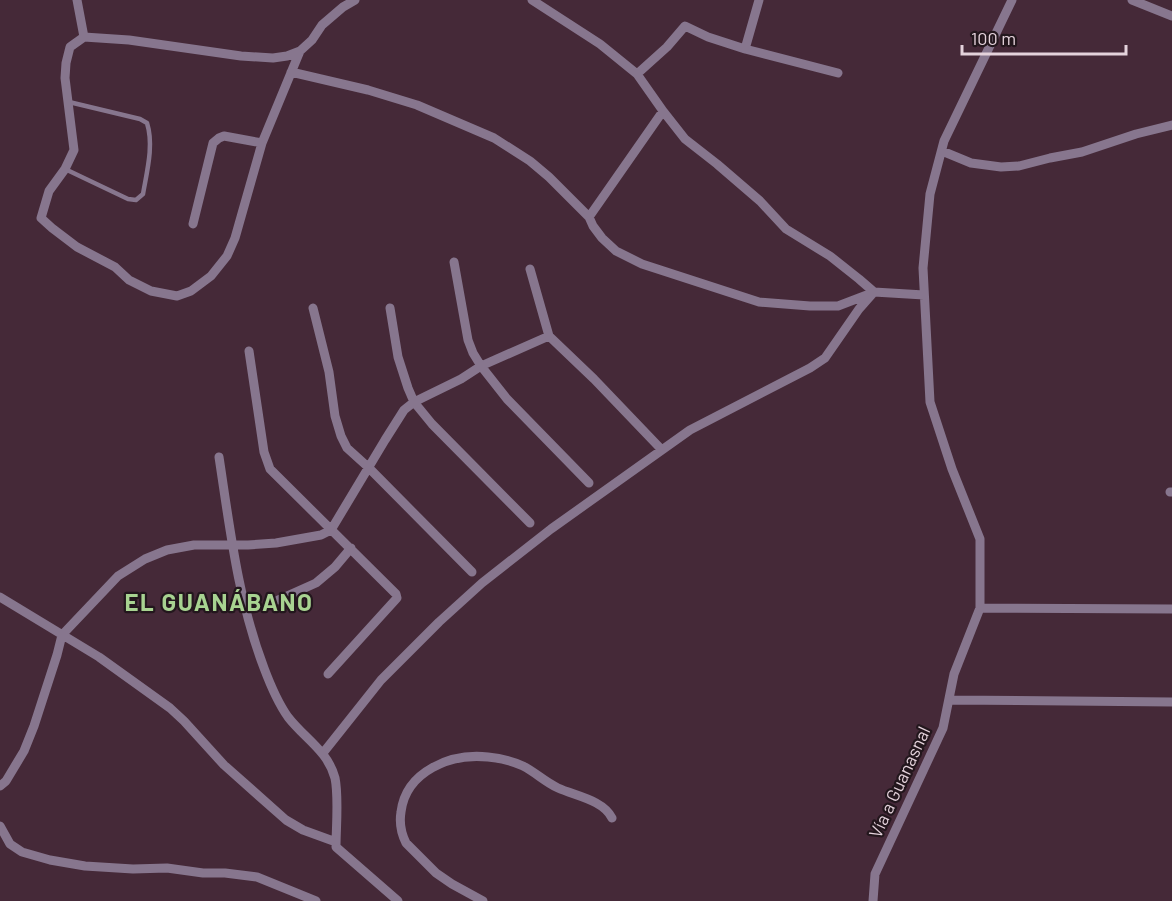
<svg xmlns="http://www.w3.org/2000/svg" width="1172" height="901" viewBox="0 0 1172 901" font-family="Barlow,sans-serif">
<style>
.lines{fill:none;stroke-linecap:round;stroke-linejoin:round}
.lane{stroke:#87768e;stroke-width:4.5}
.street{stroke:#87768e;stroke-width:9}
.labels{text-anchor:middle;dominant-baseline:central;stroke-width:4.5;stroke-linejoin:round;paint-order:stroke}
.street-label{font-size:18px;fill:#e4d2db;stroke:#23171d}
.district-label{font-size:24px;font-weight:bold;letter-spacing:1.5px;fill:#a8d391;stroke:#23171d}
</style>
<rect width="100%" height="100%" fill="#452938"/>
<g class="lines">
<path class="lane" d="M65,169l63,30 8,1 7,-6c4,-23 11,-49 4,-71l-7,-4 -71,-17"/>
<path class="street" d="M77,0l7,37 45,3 112,16 32,2 14,-2 13,-5 12,-11 10,-15 21,-18 12,-7
M532,0l68,44 37,30 26,37 22,28 32,25 43,37 26,28 44,27 29,23 15,13 50,3
M1132,0l40,16
M84,37l-14,10 -4,16 -1,15 9,72 -9,19 -16,22 -8,27 11,10 25,19 38,20 14,13 22,11 26,5 14,-5 20,-15 16,-20 8,-18 27,-95 38,-92
M745,49l14,-49
M291,72l77,18 49,15 77,33 36,23 19,16 40,40
M637,74l30,-27 18,-21 23,11 37,12 93,24
M663,111l-74,106 4,9 9,12 14,13 26,13 117,38 51,4h28l34,-13
M942,151l29,12 30,4 18,-1 31,-8 32,-6 54,-18 36,-9
M193,224l20,-81 6,-5 5,-2 38,7
M454,262l14,78 5,13 8,13 26,33 82,84
M530,269l19,67 45,43 67,70
M313,308l16,64 6,44 6,20 6,12 21,19 104,105
M390,308l8,49 10,31 6,14 18,22 98,99
M249,351l15,101 6,17 126,125 1,4 -69,76
M219,457c11,72 19,143 45,211 6,16 14,35 24,49 16,21 40,34 47,61 4,19 1,49 1,69l62,54
M1170,492h2
M0,597l99,60 71,51 14,13 40,44 62,55 17,10 33,12
M278,600l38,-17 19,-16 16,-19
M980,608l192,1
M949,700l223,2
M323,753l58,-73 58,-58 43,-39 69,-54 139,-99 120,-62 15,-10 34,-49 15,-17
M0,786l6,-5 18,-30 10,-25 23,-71 5,-20 56,-59 27,-17 22,-9 27,-5h54l28,-2 45,-8 10,-5 54,-90 19,-30 10,-8 47,-23 20,-13 68,-30
M0,826l10,18 12,8 28,8 35,6 48,3 34,-1 36,5h22l32,4 59,24
M483,901l-31,-17 -16,-11 -30,-30c-5,-10 -7,-19 -5,-31 5,-41 50,-59 87,-55 11,1 24,4 35,9 12,6 22,16 35,22 18,8 45,12 54,30
M873,901l2,-27 68,-146 11,-54 26,-66v-69l-28,-70 -22,-67 -7,-134 7,-74 14,-53 68,-141"/>
</g>
<g class="labels">
<g class="street-label">
<text transform="translate(899 782) rotate(-65)">Vía a Guanasnal</text>
</g>
<g class="district-label">
<text x="219" y="601">EL GUANÁBANO</text>
</g>
</g>
<path d="M962 45v9h164v-9" fill="none" stroke="#e4d2db" stroke-width="3"/>
<text x="971" y="45" font-size="18" fill="#e4d2db" stroke="#23171d" stroke-width="4.5" paint-order="stroke">100 m</text>
</svg>
